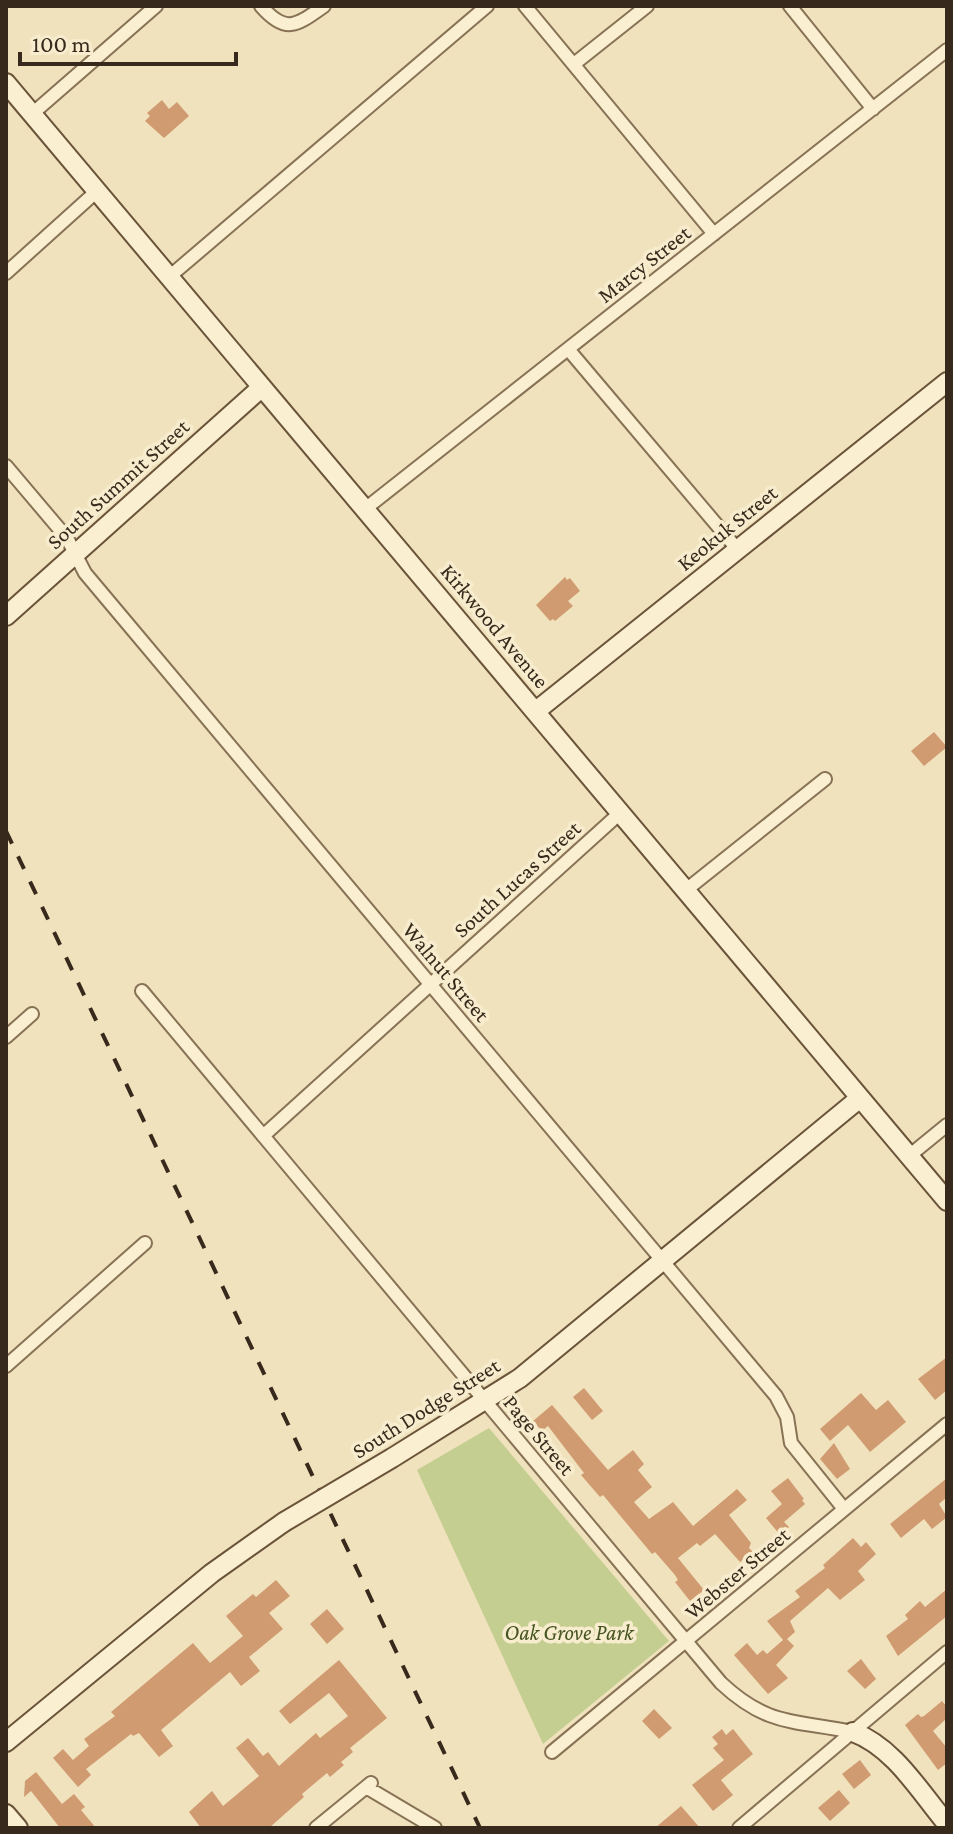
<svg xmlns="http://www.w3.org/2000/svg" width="953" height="1834" viewBox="0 0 953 1834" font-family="'Crimson Pro',serif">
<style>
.green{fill:#c5ce91}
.building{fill:#d09b71}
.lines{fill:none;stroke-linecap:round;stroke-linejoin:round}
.street-casing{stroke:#887255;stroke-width:16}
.secondary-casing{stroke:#6a5339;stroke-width:22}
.street{stroke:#faefd1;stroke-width:12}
.secondary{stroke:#faefd1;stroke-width:18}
.rail{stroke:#37291b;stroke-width:4;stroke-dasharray:14 14;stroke-linecap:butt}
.secondary-bridge-casing{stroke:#6a5339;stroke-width:22;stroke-linecap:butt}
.secondary-bridge{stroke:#faefd1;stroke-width:18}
.labels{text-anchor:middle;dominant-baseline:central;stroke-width:7;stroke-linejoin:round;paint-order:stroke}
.street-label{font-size:22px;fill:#37291b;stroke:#f7eccd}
.park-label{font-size:22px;font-style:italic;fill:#465421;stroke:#f7eccd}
</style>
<rect width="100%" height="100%" fill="#f0e2bd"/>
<path class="green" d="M489,1428l180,213 -126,103 -126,-274z"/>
<path class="building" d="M162,100l7,9 8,-7 12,14 -25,22 -19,-17 5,-5 -3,-3z
M565,577l2,3 3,-2 10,13 -12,10 5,5 -18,15 -2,-2 -3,2 -14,-16z
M934,732l13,15 -23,19 -13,-15z
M947,1357v33l-12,10 -17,-21z
M584,1388l19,23 -11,9 -19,-23z
M861,1393l15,17 12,-10 18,22 -36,30 -22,-27 -18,16 -10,-12z
M552,1405l56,65 25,-20 11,14 -6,6 14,17 -18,15 15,17 24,-17 20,24 44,-37 10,11 -18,15 22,28 -2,5 4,4 -13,10 -25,-28 -15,12 -3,-3 -19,15 26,32 -14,11 -15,-19 3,-2 -3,-5 -20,-23 -3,2 -49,-59 -3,2 -19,-22 3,-2 -36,-47 -6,5 -9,-10z
M834,1443l16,26 -13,10 -17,-20z
M788,1478l16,21 -2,1 3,4 -21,18 5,5 -9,8 -14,-17 16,-14 -11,-13z
M947,1478v19l-8,7 8,13 -15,12 -8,-10 -23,19 -11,-14z
M853,1538l8,9 5,-5 10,12 -18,17 7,9 -25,20 -12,-12 -38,33 5,11 -8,7 7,7 -18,19 12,13 -20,16 -34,-39 13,-12 10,12 6,-5 4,4 16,-14 -16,-19 33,-24 -5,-6 30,-23 -2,-3z
M276,1580l14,16 -21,17 14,16 -34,28 11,14 -19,15 -11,-14 -69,58 12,16 -14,11 -20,-24 -6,3 -2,-2 -45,35 5,6 -13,12 -25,-29 10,-9 10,11 16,-14 -5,-7 31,-23 -4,-4 82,-69 17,20 33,-27 -17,-20 27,-22 3,3z
M947,1589v27l-49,40 -12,-20 22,-17 -3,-4 15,-14 5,6z
M327,1609l17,20 -17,15 -17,-20z
M861,1659l15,20 -11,10 -18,-18z
M339,1660l48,58 -37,30 3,4 -12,10 3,3 -14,12 -3,-4 -25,21 2,3 -35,31h-68l-12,-16 23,-21 11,15 36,-30 -23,-28 12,-10 15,18 5,-4 11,14 37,-33 4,5 28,-22 -19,-23 -39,31 -11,-13z
M942,1701l5,6v11l-14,13 14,17v15l-9,7 -33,-45 13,-11 3,3 3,-1z
M654,1709l18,19 -13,11 -17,-18z
M722,1729l4,6 7,-6 20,25 -32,26 12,15 -20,16 -21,-26 32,-25 -11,-12 5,-4 -6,-7z
M860,1760l11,15 -17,14 -12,-15z
M36,1772l26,32 12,-10 11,13 -4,3 15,18h-36l-29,-37 -7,6 1,-16z
M839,1790l11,13 -20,18 -12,-13z
M681,1806l19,22h-45z"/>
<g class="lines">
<g class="street-casing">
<path id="street" d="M261,6c25,29 36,19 63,0
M525,6l189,228
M790,6l83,103
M574,64l73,-58
M32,114l124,-108
M6,273l91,-82
M169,277l318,-271
M568,349l170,201
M6,466l61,72 18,35 691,823 11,21 4,26 53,66
M365,509l582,-459
M686,890l139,-111
M142,991l579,692c47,44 74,37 132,49
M6,1037l26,-23
M263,1136l357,-323
M909,1156l38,-31
M6,1366l139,-123
M552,1752l395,-328
M366,1787l69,41
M316,1828l55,-45
M739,1828l208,-176"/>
</g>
<g class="secondary-casing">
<path id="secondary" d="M6,83l941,1118
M6,616l256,-229
M536,711l411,-329
M392,1458l128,-80 340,-280
M853,1732c41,15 67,60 94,92
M6,1742l206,-169 72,-51
M6,1814l12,14"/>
</g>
<use href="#street" class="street"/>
<use href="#secondary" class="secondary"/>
<path class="rail" d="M6,831l474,997"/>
<g class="secondary-bridge-casing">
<path id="secondary-bridge" d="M284,1522l108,-64"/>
</g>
<use href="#secondary-bridge" class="secondary-bridge"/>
</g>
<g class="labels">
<g class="street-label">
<text transform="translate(644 264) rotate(-38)">Marcy Street</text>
<text transform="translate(118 484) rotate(-42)">South Summit Street</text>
<text transform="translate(727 528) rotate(-39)">Keokuk Street</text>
<text transform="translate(495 626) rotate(50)">Kirkwood Avenue</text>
<text transform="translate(517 879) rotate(-42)">South Lucas Street</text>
<text transform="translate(446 972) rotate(50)">Walnut Street</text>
<text transform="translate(426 1408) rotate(-32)">South Dodge Street</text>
<text transform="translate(539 1435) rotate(50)">Page Street</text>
<text transform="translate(737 1573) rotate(-40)">Webster Street</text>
</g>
<g class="park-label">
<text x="569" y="1632">Oak Grove Park</text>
</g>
</g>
<rect width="953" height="1834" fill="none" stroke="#37291b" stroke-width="16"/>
<path d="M20 52v12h216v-12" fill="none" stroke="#37291b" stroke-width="4"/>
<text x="32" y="52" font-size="24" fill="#37291b" stroke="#f7eccd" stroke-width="6" paint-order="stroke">100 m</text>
</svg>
